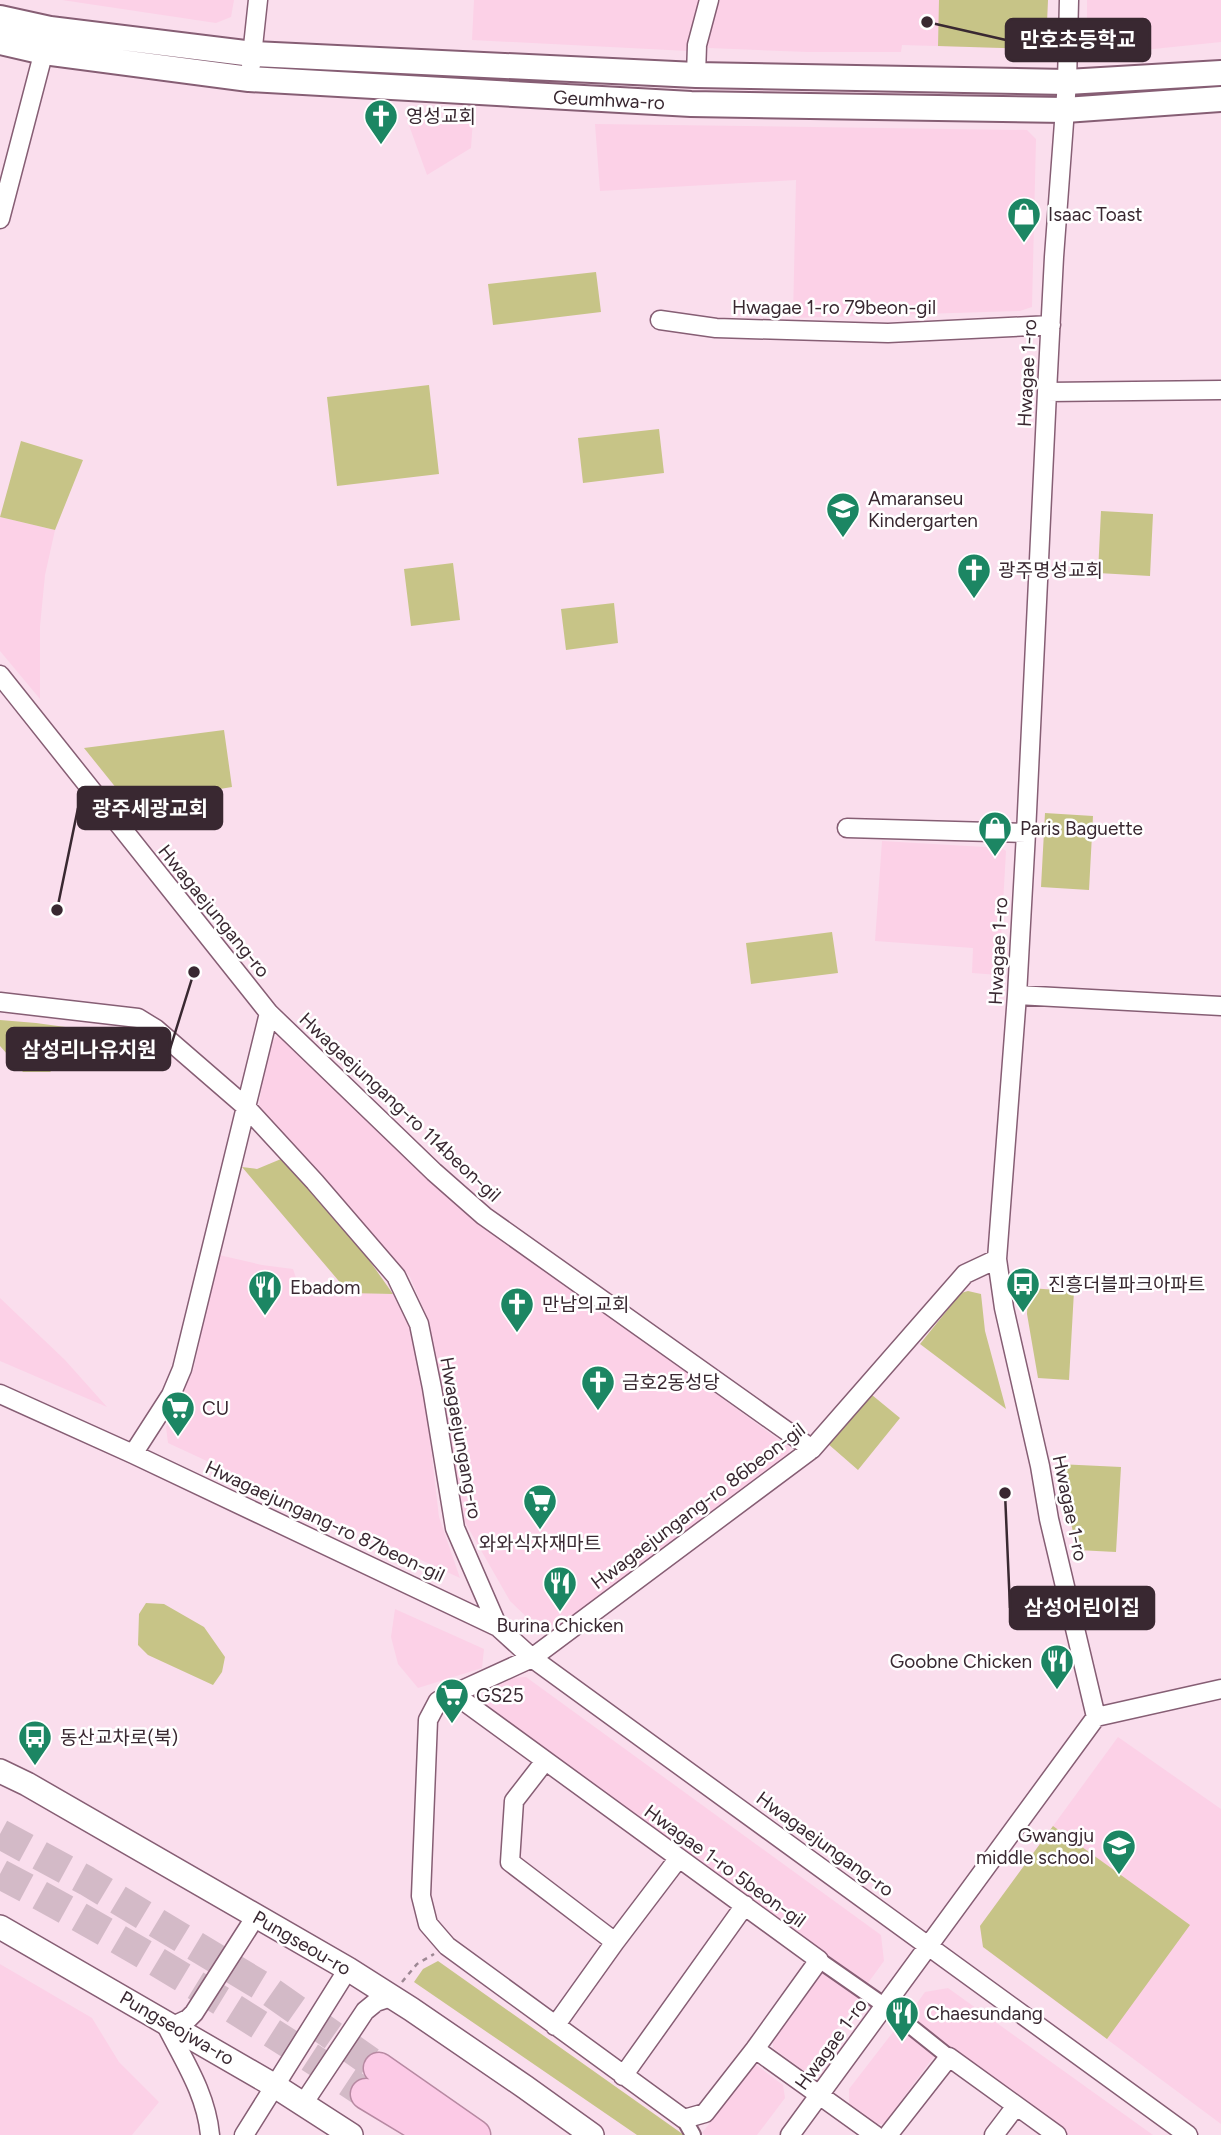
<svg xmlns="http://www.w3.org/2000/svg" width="1221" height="2135" viewBox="0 0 1221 2135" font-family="Figtree,'Noto Sans KR',sans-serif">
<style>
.built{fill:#fcd1e7}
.green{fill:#c7c487}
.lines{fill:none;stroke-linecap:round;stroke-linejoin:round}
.trunk-tunnel{stroke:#d3bac7;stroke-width:30;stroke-dasharray:30 15;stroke-linecap:butt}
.pedestrian-casing{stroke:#865e74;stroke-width:18}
.minor-casing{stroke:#865e74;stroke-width:21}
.tertiary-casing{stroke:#865e74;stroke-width:26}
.secondary-casing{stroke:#865e74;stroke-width:28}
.trunk-casing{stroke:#b789a2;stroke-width:33}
.path{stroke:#9d8793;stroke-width:2.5;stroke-dasharray:5 5;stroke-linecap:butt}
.pedestrian{stroke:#fff;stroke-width:14}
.minor{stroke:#fff;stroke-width:18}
.tertiary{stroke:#fff;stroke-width:23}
.secondary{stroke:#fff;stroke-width:24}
.trunk{stroke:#fccae6;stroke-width:30}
.labels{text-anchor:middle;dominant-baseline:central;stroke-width:5;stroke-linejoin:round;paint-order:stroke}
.street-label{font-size:19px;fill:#392831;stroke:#fff}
.poi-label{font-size:19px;fill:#392831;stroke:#fff;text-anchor:start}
.leader{fill:none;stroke:#392831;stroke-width:2.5}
.callout-dot{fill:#392831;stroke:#fff;stroke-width:2.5}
.callout{fill:#392831;stroke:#392831;stroke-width:2.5}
.callout-label{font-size:21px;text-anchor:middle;font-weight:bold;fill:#fff}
</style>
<rect width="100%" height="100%" fill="#fadeed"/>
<path class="built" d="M62,0h172l-3,17 -15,6z
M474,0h226l-9,29 -3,22 -216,-11z
M720,0h328l-2,44 -7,5 -137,-4 -1,7h-94l-99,-4 1,-17z
M1087,0h134v42l-116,12 -18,-12z
M406,117l67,2 -2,29 -44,27z
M595,124l432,6 9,9 -4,168 -12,4 -227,7 3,-138 -196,11z
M0,517l55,13 -10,45 -5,51v73l-40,-48z
M882,841l120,7 4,3 -7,124 -27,-2 1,-25 -98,-7z
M279,1034l173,166 338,248 -2,11 -211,156 -37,15 -30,-29 -48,-84 -9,-29 -24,-166 -19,-45 -151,-171 8,-59z
M219,1255l43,10 31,4 7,21 93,4 18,35 13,59 15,129 21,61 -292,-135 -2,-16 27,-56z
M0,1298l65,62 42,47 -107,-46z
M395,1609l89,40 -2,19 -64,20 -20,-24 -7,-27z
M526,1677l355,258 3,26 -19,26 -384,-284 1,-7 27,-18z
M1118,1737l103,72v315l-238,-177 -3,-21z
M0,1964l92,54 27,44 40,40 -27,33h-132z
M823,1969l38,29 -57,73 -31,-23v-14z
M948,1988l205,147h-85l-161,-118 18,-25z
M900,2023l37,29 -53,72h-11l-24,-19v-16z
M755,2064l28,21 2,13 -28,37h-52l-3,-2z"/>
<path class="green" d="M939,0h109l-2,44 -7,5 -101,-3z
M596,272l5,40 -108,13 -5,-41z
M429,385l10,89 -102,12 -10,-89z
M659,429l5,44 -81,10 -5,-45z
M21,441l62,19 -28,70 -55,-13z
M1101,511l52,3 -3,62 -52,-3z
M453,563l7,57 -49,6 -7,-57z
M614,603l4,40 -52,7 -5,-41z
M224,730l8,57 -103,17 -45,-56z
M1045,813l48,3 -4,74 -48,-3z
M832,932l6,41 -87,11 -5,-41z
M0,1020l36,3 59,8 -45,41h-27l-23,-26z
M281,1159l64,67 48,68 -44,-1 -107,-126 15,2z
M1028,1288l46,3 -5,89 -31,-2 -11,-64z
M968,1291l13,3 4,37 21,78 -86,-65 41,-51z
M872,1395l28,23 -42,52 -31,-27z
M1058,1464l63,3 -5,85 -39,-2z
M146,1603l18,1 40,23 21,30 -3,15 -9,13 -65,-30 -10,-10 1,-31z
M1053,1826l137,99 -83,114 -124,-92 -3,-21z
M438,1961l246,174h-47l-223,-153 9,-13z"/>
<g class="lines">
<path class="trunk-tunnel" d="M0,1834l87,47 178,107 114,80
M0,1874c126,66 247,141 366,220"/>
<g class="pedestrian-casing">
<path id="pedestrian" d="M819,1960l66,46 64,51
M684,2119l9,16"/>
</g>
<g class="minor-casing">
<path id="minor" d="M251,65l7,-65
M696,75l1,-30 12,-45
M0,219l46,-176
M660,320l56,8 172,5 163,-8
M1047,392l174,-2
M0,675l269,338 -23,94 69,75 81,94 23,48 13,64 23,140 43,99 34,31 656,477
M847,828l179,5
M1017,995l204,11
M0,1002l138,16 18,11 90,78 -64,262 -11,26 -38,59
M269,1013l165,159 50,44 328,233
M0,1394l133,60 365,173
M454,1694l365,266 -64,89 -50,64 -21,6 -237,-173 -19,-22 -7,-28 7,-176 10,-19 94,-43 280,-209 153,-175 32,-15
M1096,1717l125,-28
M545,1761l-31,40 -4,61 105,80
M164,2021c18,37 42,71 46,114
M173,2026l15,-7 6,-6 62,-97
M555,2026l60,-84 63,-83
M755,2049l120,86
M623,2076l122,-171
M303,2104l62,-93 11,-9 15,-5
M244,2135l104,-166
M790,2135l306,-418 -47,-198 -9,-53 -36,-158 -7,-49 20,-264 9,-162 21,-441 7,-135 13,-175 2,-82
M888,2135l61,-78 108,78
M994,2135l22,-29"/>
</g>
<g class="tertiary-casing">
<path id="tertiary" d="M0,1771l27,13 321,185 63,40 114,78 67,48
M0,1927l275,159 76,49"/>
</g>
<g class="secondary-casing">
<path id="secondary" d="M0,18l50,11 203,25 443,21 371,7 154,-9
M0,42l44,10 205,27 442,25 374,6 156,-11"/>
</g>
<g class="trunk-casing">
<path id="trunk" d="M379,2068l96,67
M366,2094l68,41"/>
</g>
<path class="path" d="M402,1982l15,-18 17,-10"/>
<use href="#pedestrian" class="pedestrian"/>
<use href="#minor" class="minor"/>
<use href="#tertiary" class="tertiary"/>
<use href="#secondary" class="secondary"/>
<use href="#trunk" class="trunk"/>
</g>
<defs>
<g id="church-pin" transform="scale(1.75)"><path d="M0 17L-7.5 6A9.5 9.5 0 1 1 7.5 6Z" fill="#1c8663" stroke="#fff"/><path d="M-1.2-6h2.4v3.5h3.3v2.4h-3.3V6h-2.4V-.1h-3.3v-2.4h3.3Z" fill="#fff"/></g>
<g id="shop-pin" transform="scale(1.75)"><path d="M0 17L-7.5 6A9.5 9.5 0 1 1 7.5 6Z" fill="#1c8663" stroke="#fff"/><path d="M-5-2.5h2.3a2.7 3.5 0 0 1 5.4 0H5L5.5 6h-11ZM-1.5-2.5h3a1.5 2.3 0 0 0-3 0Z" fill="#fff"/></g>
<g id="school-pin" transform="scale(1.75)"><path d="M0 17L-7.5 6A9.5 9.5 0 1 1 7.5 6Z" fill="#1c8663" stroke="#fff"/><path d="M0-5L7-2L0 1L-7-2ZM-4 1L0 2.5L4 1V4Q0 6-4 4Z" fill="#fff"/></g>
<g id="bus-pin" transform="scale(1.75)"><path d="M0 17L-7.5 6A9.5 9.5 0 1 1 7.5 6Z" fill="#1c8663" stroke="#fff"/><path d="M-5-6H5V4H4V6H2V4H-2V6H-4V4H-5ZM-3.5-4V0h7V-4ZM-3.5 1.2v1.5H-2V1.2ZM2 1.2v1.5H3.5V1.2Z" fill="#fff"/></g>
<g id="restaurant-pin" transform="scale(1.75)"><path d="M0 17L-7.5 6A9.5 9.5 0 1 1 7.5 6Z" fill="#1c8663" stroke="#fff"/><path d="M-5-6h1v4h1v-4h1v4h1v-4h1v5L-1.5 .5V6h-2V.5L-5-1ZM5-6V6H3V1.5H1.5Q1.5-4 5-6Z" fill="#fff"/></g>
<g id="supermarket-pin" transform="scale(1.75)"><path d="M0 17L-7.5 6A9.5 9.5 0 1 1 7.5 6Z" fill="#1c8663" stroke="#fff"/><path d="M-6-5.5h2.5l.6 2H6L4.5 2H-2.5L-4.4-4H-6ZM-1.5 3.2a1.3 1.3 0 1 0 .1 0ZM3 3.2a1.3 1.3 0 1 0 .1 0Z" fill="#fff"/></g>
</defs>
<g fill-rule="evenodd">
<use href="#church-pin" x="381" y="116"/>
<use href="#shop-pin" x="1024" y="214"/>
<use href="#school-pin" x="843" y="509"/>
<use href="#church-pin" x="974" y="570"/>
<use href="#shop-pin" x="995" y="828"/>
<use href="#bus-pin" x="1023" y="1284"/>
<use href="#restaurant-pin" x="265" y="1287"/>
<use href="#church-pin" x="517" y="1304"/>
<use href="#church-pin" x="598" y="1382"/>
<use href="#supermarket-pin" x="178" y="1408"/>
<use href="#supermarket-pin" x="540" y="1501"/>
<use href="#restaurant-pin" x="560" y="1583"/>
<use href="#restaurant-pin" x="1057" y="1661"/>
<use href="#supermarket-pin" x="452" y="1695"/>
<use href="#bus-pin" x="35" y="1737"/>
<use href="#school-pin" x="1119" y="1846"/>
<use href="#restaurant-pin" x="902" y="2013"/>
</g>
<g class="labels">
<g class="street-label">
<text transform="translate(609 100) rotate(3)">Geumhwa-ro</text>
<text x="834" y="307">Hwagae 1-ro 79beon-gil</text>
<text transform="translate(1027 373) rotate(-87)">Hwagae 1-ro</text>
<text transform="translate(214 911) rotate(51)">Hwagaejungang-ro</text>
<text transform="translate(998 951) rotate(-87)">Hwagae 1-ro</text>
<text transform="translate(400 1107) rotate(43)">Hwagaejungang-ro 114beon-gil</text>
<text transform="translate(461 1438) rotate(80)">Hwagaejungang-ro</text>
<text transform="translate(698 1506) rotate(-37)">Hwagaejungang-ro 86beon-gil</text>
<text transform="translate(1070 1508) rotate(78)">Hwagae 1-ro</text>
<text transform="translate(325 1521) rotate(25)">Hwagaejungang-ro 87beon-gil</text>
<text transform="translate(825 1844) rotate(36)">Hwagaejungang-ro</text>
<text transform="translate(725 1866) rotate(36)">Hwagae 1-ro 5beon-gil</text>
<text transform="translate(302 1943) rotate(30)">Pungseou-ro</text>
<text transform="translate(177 2028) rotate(30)">Pungseojwa-ro</text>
<text transform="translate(831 2044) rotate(-54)">Hwagae 1-ro</text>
</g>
<g class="poi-label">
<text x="406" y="116">영성교회</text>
<text x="1048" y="214">Isaac Toast</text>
<text x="868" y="498">Amaranseu<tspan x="868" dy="22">Kindergarten</tspan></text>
<text x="998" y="570">광주명성교회</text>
<text x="1020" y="828">Paris Baguette</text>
<text x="1048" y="1284">진흥더블파크아파트</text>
<text x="290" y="1287">Ebadom</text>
<text x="542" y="1304">만남의교회</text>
<text x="622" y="1382">금호2동성당</text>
<text x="202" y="1408">CU</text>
<text x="540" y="1543" text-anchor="middle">와와식자재마트</text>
<text x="560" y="1625" text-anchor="middle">Burina Chicken</text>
<text x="1032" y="1661" text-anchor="end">Goobne Chicken</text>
<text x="476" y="1695">GS25</text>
<text x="60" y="1737">동산교차로(북)</text>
<text x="1094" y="1835" text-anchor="end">Gwangju<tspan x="1094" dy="22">middle school</tspan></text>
<text x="926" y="2013">Chaesundang</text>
</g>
</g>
<path class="leader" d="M927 22L1006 40M57 910L78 808M194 972L170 1049M1005 1493L1010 1608"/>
<g class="callout-dot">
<circle cx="927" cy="22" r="7"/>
<circle cx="57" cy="910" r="7"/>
<circle cx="194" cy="972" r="7"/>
<circle cx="1005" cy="1493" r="7"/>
</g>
<g class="callout">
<rect x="1006" y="19" width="144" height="42" rx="7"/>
<rect x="78" y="787" width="144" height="42" rx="7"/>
<rect x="7" y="1028" width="163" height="42" rx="7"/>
<rect x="1010" y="1587" width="144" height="42" rx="7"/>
</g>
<g class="callout-label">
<text x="1078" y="47">만호초등학교</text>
<text x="150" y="816">광주세광교회</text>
<text x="89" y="1057">삼성리나유치원</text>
<text x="1082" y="1615">삼성어린이집</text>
</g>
</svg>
